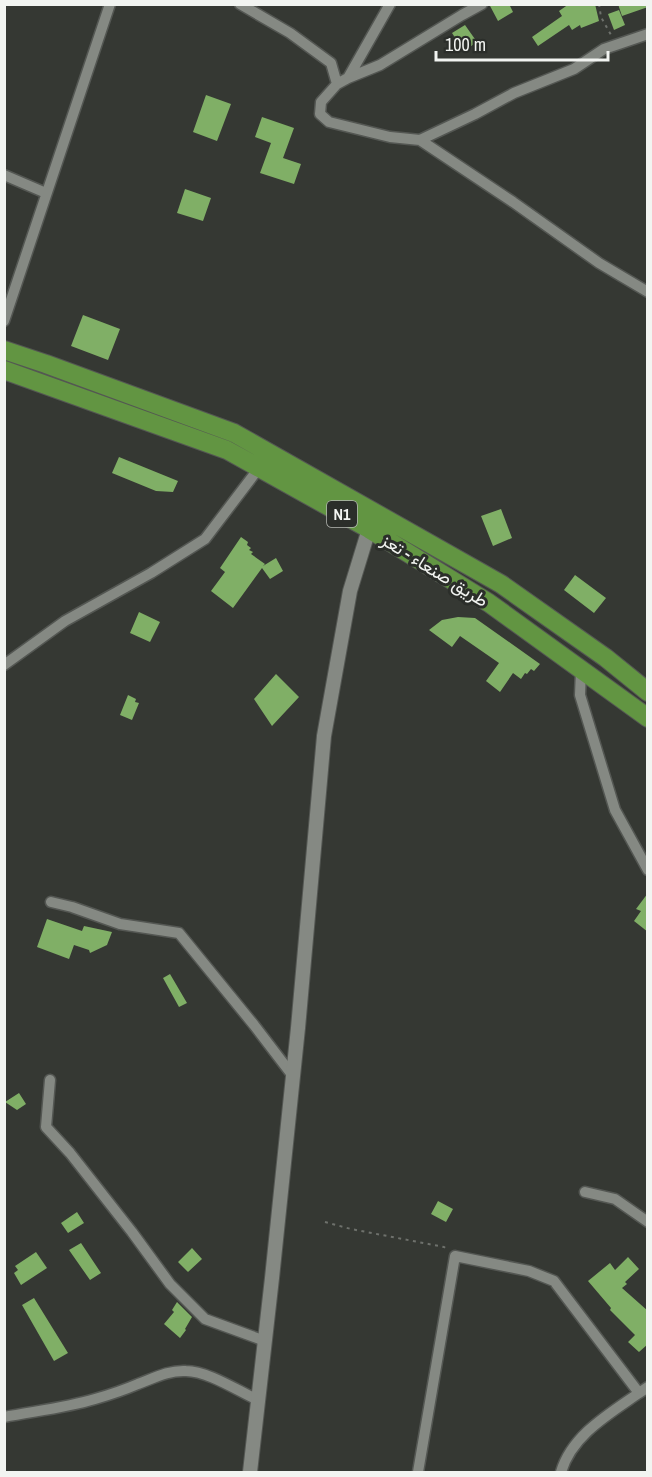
<svg xmlns="http://www.w3.org/2000/svg" width="652" height="1477" viewBox="0 0 652 1477" font-family="'Archivo Narrow',Vazirmatn,sans-serif">
<style>
.building{fill:#80af66}
.lines{fill:none;stroke-linecap:round;stroke-linejoin:round}
.minor-casing{stroke:#545753;stroke-width:13}
.tertiary-casing{stroke:#545753;stroke-width:16}
.trunk-casing{stroke:#545753;stroke-width:20}
.path{stroke:#6e716c;stroke-width:2;stroke-dasharray:3 4.5;stroke-linecap:butt}
.minor{stroke:#858983;stroke-width:10}
.tertiary{stroke:#858983;stroke-width:14}
.trunk{stroke:#629542;stroke-width:18}
.labels{text-anchor:middle;dominant-baseline:central;stroke-width:6;stroke-linejoin:round;paint-order:stroke}
.shield{fill:#2b2e2a;stroke:#b6b9b5;stroke-width:1.5}
.shield-label{font-size:16px;font-weight:bold;fill:#f2f4f1}
.street-label{font-size:18px;fill:#f2f4f1;stroke:#2b2e2a}
</style>
<rect width="100%" height="100%" fill="#353833"/>
<path class="building" d="M489,4h20l4,8 -15,9z
M569,4h26l4,17 -18,7 -1,-3 -8,5 -3,-5 -31,21 -6,-9 30,-21 -3,-5z
M618,4h30v3l-26,9z
M619,10l6,15 -11,5 -6,-16z
M465,25l12,17 -13,9 -12,-18z
M206,95l25,9 -14,37 -24,-9z
M262,117l32,11 -11,30 18,6 -7,20 -34,-11 11,-30 -16,-6z
M185,189l26,9 -8,23 -26,-8z
M83,315l37,14 -12,31 -37,-14z
M119,457l59,24 -5,11 -17,-1 -44,-18z
M501,509l11,29 -19,8 -12,-30z
M241,537l7,5 -1,3 4,3 -2,2 4,2 -2,2 14,10 -2,2 13,-8 7,13 -13,8 -8,-11 -29,40 -22,-17 14,-19 -5,-4z
M575,575l31,23 -12,15 -30,-23z
M139,612l21,10 -10,20 -20,-9z
M458,617l17,1 65,46 -6,7 -3,-2 -4,5 -2,-1 -4,6 -8,-6 -13,19 -14,-11 13,-18 -39,-27 -8,11 -23,-17 13,-10z
M276,674l23,23 -27,29 -18,-27z
M128,695l8,4 -1,3 4,1 -7,17 -12,-5z
M648,893v39l-14,-11 7,-10 -5,-2z
M47,919l35,12 2,-5 28,6 -5,13 -17,8 -1,-3 -15,-5 -5,14 -32,-12z
M170,974l17,29 -8,4 -16,-29z
M19,1093l7,11 -9,6 -12,-8z
M438,1201l15,8 -7,13 -15,-8z
M77,1212l7,11 -16,10 -7,-10z
M81,1243l20,30 -11,7 -21,-30z
M192,1248l10,11 -14,13 -10,-10z
M36,1252l11,16 -26,17 -7,-12 4,-3 -3,-4z
M628,1257l11,12 -14,13 2,2 -5,4 26,23v33l-9,8 -11,-10 7,-7 -25,-25 1,-2 -23,-27 22,-18 5,7z
M34,1298l34,55 -14,8 -32,-56z
M177,1302l15,15 -7,12 1,1 -6,8 -16,-14 10,-12 -2,-2z"/>
<g class="lines">
<g class="minor-casing">
<path id="minor" d="M240,4l50,29 41,30 6,21 11,-6 32,-13 82,-50 20,-11
M348,78l42,-74
M337,84l-16,18 -1,12 9,8 61,15 30,3 55,-26 39,-21 60,-24 30,-20 44,-15
M420,140l93,62 86,61 49,29
M4,175l42,18
M4,321l106,-317
M4,665l61,-44 86,-48 54,-34 54,-71
M581,670l-1,25 35,115 33,60
M51,902l21,5 48,17 59,9 75,92 39,51
M50,1080l-4,47 24,26 62,79 38,52 35,35 60,22
M585,1192l30,7 33,23
M4,1417c31,-6 61,-9 91,-18 14,-4 29,-9 43,-15 16,-6 31,-14 48,-13 22,0 52,20 72,29
M418,1472l37,-216 74,15 25,10 85,112 9,-6
M561,1472c11,-37 48,-58 78,-79"/>
</g>
<g class="tertiary-casing">
<path id="tertiary" d="M250,1472l22,-194 26,-250 26,-292 26,-145 19,-62"/>
</g>
<g class="trunk-casing">
<path id="trunk" d="M4,350l42,14 188,69 267,151 105,74 42,34
M4,370l223,80 142,79 120,74 159,115"/>
</g>
<path class="path" d="M599,4l2,13 10,18
M325,1222l26,7 93,18 4,3"/>
<use href="#minor" class="minor"/>
<use href="#tertiary" class="tertiary"/>
<use href="#trunk" class="trunk"/>
</g>
<g class="labels">
<rect class="shield" x="327" y="501" width="30" height="26" rx="4.5"/>
<g class="shield-label">
<text x="342" y="514">N1</text>
</g>
<g class="street-label">
<text transform="translate(435 570) rotate(32)">طريق صنعاء - تعز</text>
</g>
</g>
<rect width="652" height="1477" fill="none" stroke="#f2f4f1" stroke-width="12"/>
<path d="M436 51v9h172v-9" fill="none" stroke="#f2f4f1" stroke-width="3"/>
<text x="445" y="51" font-size="18" fill="#f2f4f1" stroke="#2b2e2a" stroke-width="4.5" paint-order="stroke">100 m</text>
</svg>
